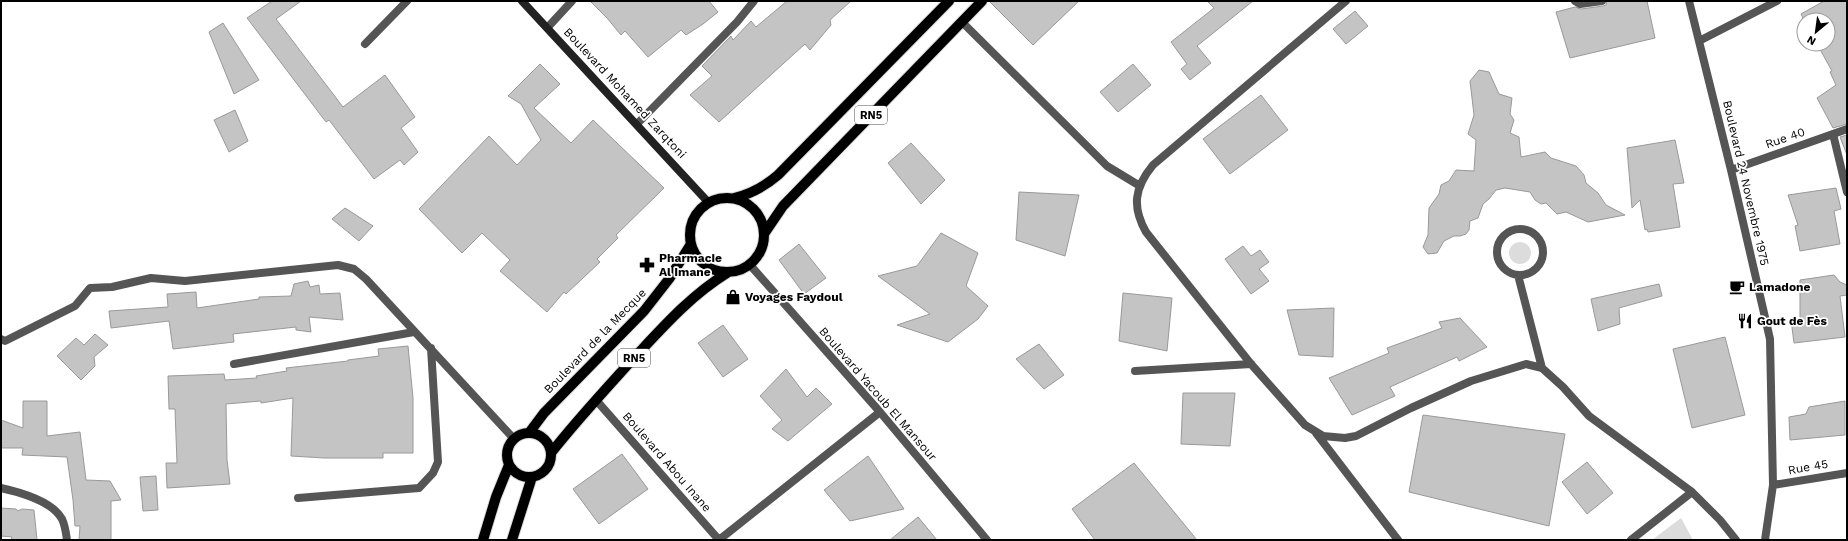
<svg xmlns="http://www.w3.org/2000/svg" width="1848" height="541" viewBox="0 0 1848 541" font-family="'Work Sans',sans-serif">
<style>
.green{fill:#dcdcdc}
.building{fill:#c4c4c4;stroke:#999}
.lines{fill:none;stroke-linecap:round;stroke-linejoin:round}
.primary-casing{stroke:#dbdbdb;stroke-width:12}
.lane{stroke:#555;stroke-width:8}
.street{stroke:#555;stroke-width:8}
.secondary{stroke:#222;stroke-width:8}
.primary{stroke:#000;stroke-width:10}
.labels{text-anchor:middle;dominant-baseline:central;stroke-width:3.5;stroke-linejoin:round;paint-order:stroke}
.shield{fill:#fff;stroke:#4c4c4c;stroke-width:1}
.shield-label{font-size:11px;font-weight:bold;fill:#000}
.street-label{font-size:12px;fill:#000;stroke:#fff}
.poi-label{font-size:12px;font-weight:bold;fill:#000;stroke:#fff;text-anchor:start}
</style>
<rect width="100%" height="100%" fill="#fff"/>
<path class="green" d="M1509 253a11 11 0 1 1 22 0a11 11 0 1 1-22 0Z
M1681,518l12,22h-41z"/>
<path class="building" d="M272,1h29l-25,18 67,88 42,-32 30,42 -14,11 17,24 -14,13 -4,-5 -26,19 -45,-59 -3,2 -79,-104z
M590,1h119l9,11 -15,12 -17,11 -5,-5 -33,27 -23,-26 -4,4 -14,-17z
M787,1h64l-21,19 1,5 -21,25 -5,-6 -86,78 -29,-27 22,-19 -10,-10 29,-30 2,4 18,-19 5,6z
M989,1h90l-46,44z
M1207,1h46l-56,45 14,17 -21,17 -9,-11 6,-5 -16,-22 43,-34z
M1607,1h40l8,37 -85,20 -14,-46 19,-5 6,2 22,-3 3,-1z
M1824,1h23v123l-14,4 -16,-30 19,-13 -6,-13 2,-1 -15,-27h11v-24h-24l-3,-6z
M1355,11l13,15 -22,18 -13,-15z
M223,23l36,57 -25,14 -25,-62z
M540,64l20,20 -26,24 37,35 22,-23 71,68 -48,47 2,3 -21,21 3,3 -34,32 -2,-2 -17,20 -47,-41 10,-11 -28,-27 -20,20 -43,-44 70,-73 28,29 24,-25 -20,-36 -13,-8z
M1133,64l18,21 -33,27 -18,-20z
M1479,70l10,2 10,22 13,4 -2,16 4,6 -4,13 9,4 2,20 24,-5 6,6 25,8 8,9 2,8 12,10 8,12 19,10 -37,7 -22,-10 -9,2 -11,-11 -5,1 -6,-4 -5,-8 -25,-4 -9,2 -7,9 -6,5 -5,14 -8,3 -1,9 -3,4 -6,2h-6l-10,5 -7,12 -9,1 -5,-7 5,-12 1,-27 10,-14 2,-9 8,-4 7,-11 18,1 2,-31 -8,-6 6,-19 -4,-34z
M1261,95l27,35 -58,44 -27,-35z
M235,110l13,31 -19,11 -15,-32z
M1847,135v20l-7,-18z
M1675,140l9,43 -11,1 7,43 -32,5 -1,-3 -2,1 -5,-30 -8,8 -5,-60z
M911,143l34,37 -24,24 -33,-41z
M1836,188l5,21 -7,2 6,33 -40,7 -5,-25 3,-1 -10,-30z
M1019,192l60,3 -14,61 -49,-16z
M345,208l28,18 -14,15 -27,-22z
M941,233l37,20 -12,33 22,20 -10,13 -30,23 -51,-17 33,-11 -52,-38 39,-10z
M799,244l27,34 -22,16 -25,-34z
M1243,246l8,10 9,-6 9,12 -10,7 10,12 -18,13 -26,-35z
M1834,275l6,7 7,3v10l-7,1 5,41 -51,6 -3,-23 9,-1v-39z
M308,281l2,6 9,-2 1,9 20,-1 3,27 -34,-3 2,15 -15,-2v-3l-63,7 1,8 -61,7 -4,-28 -58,7 -2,-17 59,-4 -1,-13 29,-2 1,16 62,-9v-2l32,-1 3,-12z
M1659,284l3,12 -43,12 1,16 -22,7 -7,-32z
M1123,293l49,5 -5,53 -48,-10z
M1334,308l-1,49 -34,-2 -12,-45z
M1460,318l27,29 -28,14 -2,-4 -67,30 5,9 -43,19 -23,-37 60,-25 -2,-5 55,-20 -3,-6z
M723,325l25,34 -25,18 -25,-34z
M95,334l13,11 -14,12 1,9 -14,14 -24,-24 19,-18 8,7z
M1725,337l20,78 -53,13 -19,-79z
M1039,344l25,31 -20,14 -28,-30z
M408,346l5,52v55h-30v5h-59l-33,-2 2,-58 -32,5v-2l-35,3 1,56 3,24 -63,4 -1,-25h11l-2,-54h-6l-1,-33 56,-2 1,6 32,-2 -1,-2 31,-5 -1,-3 62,-7v-1l31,-4 -1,-7z
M786,369l21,28 9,-9 16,16 -44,37 -16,-12 10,-9 -22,-24z
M1183,393h52l-5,53 -49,-2z
M23,401h24v35l33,-4 6,48 24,1 11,19 -10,1v39h-32l1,-14h-5l-2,-26 -6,-43 -45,-2 1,-7h-22v-28l22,8z
M1845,401v34l-55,5 -1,-23 17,-3 3,-7z
M1423,415l142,19 -16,92 -140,-34z
M622,454l26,35 -49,35 -26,-35z
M868,456l36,53 -54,12 -26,-31z
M1587,462l26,31 -26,21 -25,-32z
M1134,463l63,77h-102l-23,-31z
M156,476l2,34 -15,1 -3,-34z
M1,508l15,1 2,2 4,-2 12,1 3,30h-26l1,-3 -11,-1z
M918,517l19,23h-47l17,-14z"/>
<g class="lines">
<g class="primary-casing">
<path id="primary" d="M690 235a37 37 0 1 1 74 0a37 37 0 1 1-74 0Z
M734,198c17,-4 30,-11 44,-23l171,-174
M764,234l19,-28 199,-205
M507 455a22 22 0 1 1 44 0a22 22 0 1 1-44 0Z
M529,433l15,-20 100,-102 25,-32 22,-35
M551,453c26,-33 54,-63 82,-94 30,-32 57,-63 94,-86
M483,540l13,-43 13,-32
M512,540l20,-63"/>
</g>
<path class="lane" d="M365,44l42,-43
M1135,371l116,-7"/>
<path class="street" d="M1346,1l-193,164c-19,23 -21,42 -7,67l105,132 54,61 18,11 22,2 11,-2 55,-28 60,-27 55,-17 16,4 21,19 26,29 103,76 28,28 16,20
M1575,1l5,3 22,-3
M1689,1l42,169 39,169 3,146 -8,55
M962,22l145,144 33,20
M548,27l24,-26
M1699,41l78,-40
M637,124l100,-102 17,-21
M1833,134l14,58
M1731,170l116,-41
M1497 252a23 23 0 1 1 46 0a23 23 0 1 1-46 0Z
M750,265l130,147 107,128
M1518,275l24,93
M1,339l4,2 70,-35 15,-18 22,-1 39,-9 34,3 153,-16 16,4 12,10 148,160
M234,364l180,-32
M596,400l123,140
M1316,433l82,107
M1773,485l74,-12
M1,488c18,4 51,13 61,31 3,6 4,14 5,21
M298,498l121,-10 14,-15 5,-11 -7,-114
M719,540l161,-128
M1631,540l61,-48"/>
<path class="secondary" d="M522,1l186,201"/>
<use href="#primary" class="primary"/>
</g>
<defs>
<g id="pharmacy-bare" transform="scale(1.2)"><path d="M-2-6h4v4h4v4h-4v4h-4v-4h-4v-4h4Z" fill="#000" stroke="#fff" stroke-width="2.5" paint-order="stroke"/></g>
<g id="cafe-bare" transform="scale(1.2)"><path d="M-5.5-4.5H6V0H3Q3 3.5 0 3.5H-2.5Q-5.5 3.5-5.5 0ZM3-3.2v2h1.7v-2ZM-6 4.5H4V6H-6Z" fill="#000" stroke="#fff" stroke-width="2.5" paint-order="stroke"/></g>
<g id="shop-bare" transform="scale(1.2)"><path d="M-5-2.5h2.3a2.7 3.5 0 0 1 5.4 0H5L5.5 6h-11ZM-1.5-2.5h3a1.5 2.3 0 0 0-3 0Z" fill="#000" stroke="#fff" stroke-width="2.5" paint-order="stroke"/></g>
<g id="restaurant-bare" transform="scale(1.2)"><path d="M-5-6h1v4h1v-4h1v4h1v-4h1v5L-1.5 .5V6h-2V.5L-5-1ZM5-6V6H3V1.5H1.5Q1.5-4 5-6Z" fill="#000" stroke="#fff" stroke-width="2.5" paint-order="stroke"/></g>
</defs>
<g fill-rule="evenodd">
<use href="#pharmacy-bare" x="647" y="265"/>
<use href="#cafe-bare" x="1737" y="287"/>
<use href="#shop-bare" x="733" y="297"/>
<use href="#restaurant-bare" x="1745" y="321"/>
</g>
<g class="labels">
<g class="shield">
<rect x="855" y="106" width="32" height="18" rx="3"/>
<rect x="618" y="349" width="32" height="18" rx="3"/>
</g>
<g class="shield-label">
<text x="871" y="115">RN5</text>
<text x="634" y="358">RN5</text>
</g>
<g class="street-label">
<text transform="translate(625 93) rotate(47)">Boulevard Mohamed Zarqtoni</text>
<text transform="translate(1785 138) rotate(-19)">Rue 40</text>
<text transform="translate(1746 183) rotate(77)">Boulevard 24 Novembre 1975</text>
<text transform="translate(595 341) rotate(-46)">Boulevard de la Mecque</text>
<text transform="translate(878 394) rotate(49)">Boulevard Yacoub El Mansour</text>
<text transform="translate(667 462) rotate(49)">Boulevard Abou Inane</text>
<text transform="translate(1808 467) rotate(-10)">Rue 45</text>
</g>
<g class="poi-label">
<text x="659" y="258">Pharmacie<tspan x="659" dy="14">Al Imane</tspan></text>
<text x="1749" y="287">Lamadone</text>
<text x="745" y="297">Voyages Faydoul</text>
<text x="1757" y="321">Gout de Fès</text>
</g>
</g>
<rect width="1848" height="541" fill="none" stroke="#000000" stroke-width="4"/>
<g transform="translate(1816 32) rotate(209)"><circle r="19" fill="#ffffff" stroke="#999999"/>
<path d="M0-3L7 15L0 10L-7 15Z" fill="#000000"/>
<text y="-6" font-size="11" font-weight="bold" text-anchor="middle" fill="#000000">N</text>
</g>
</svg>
